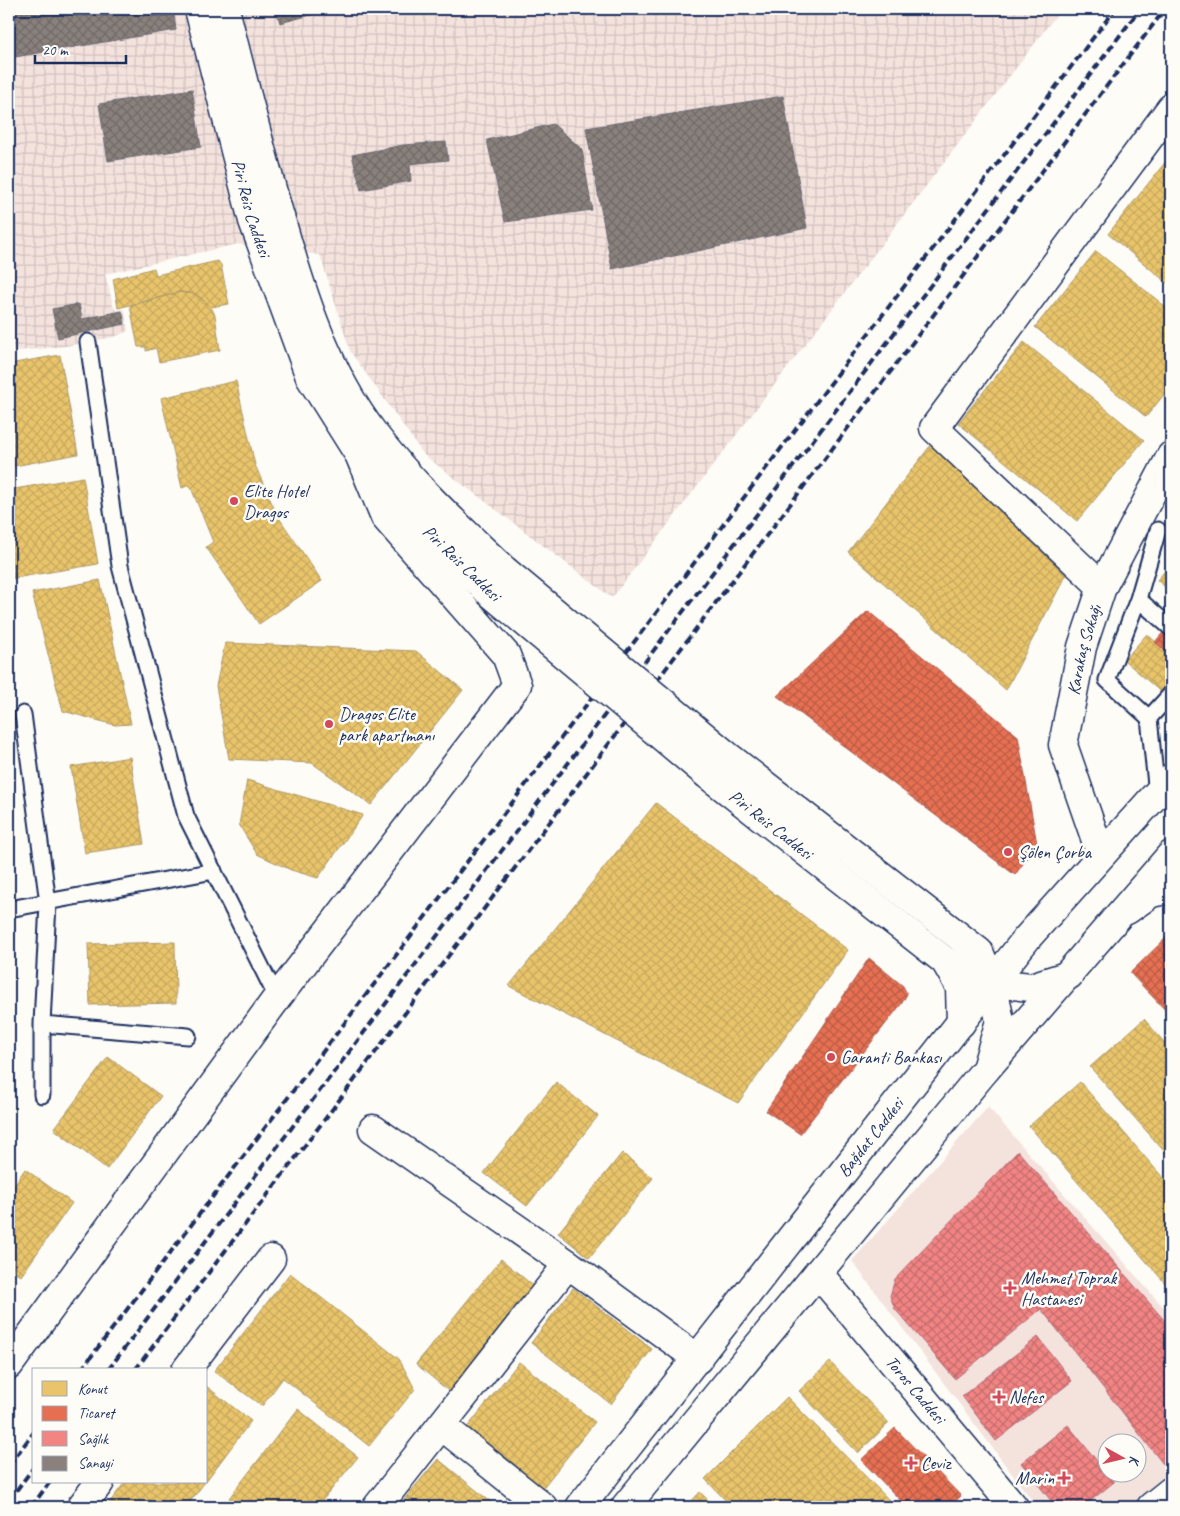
<svg xmlns="http://www.w3.org/2000/svg" width="1180" height="1516" viewBox="0 0 1180 1516" font-family="Caveat,sans-serif">
<style>
.built{fill:#f4e2dd;fill-rule:evenodd}
.industrial{fill:url(#industrial-grid)}
.homes{fill:url(#homes-cross-hatch);stroke:#ab9766}
.shops{fill:url(#shops-cross-hatch);stroke:#aa5c55}
.health{fill:url(#health-cross-hatch);stroke:#b26a77}
.industry{fill:url(#industry-cross-hatch);stroke:#696873}
.lines{fill:none;stroke-linecap:round;stroke-linejoin:round}
.lane-casing{stroke:#1b2f5e;stroke-width:19}
.street-casing{stroke:#1b2f5e;stroke-width:31}
.secondary-casing{stroke:#1b2f5e;stroke-width:31}
.primary-casing{stroke:#1b2f5e;stroke-width:31}
.lane{stroke:#fdfcf7;stroke-width:15}
.street{stroke:#fdfcf7;stroke-width:28}
.secondary{stroke:#fdfcf7;stroke-width:28}
.primary{stroke:#fdfcf7;stroke-width:28}
.rail{stroke:#1b2f5e;stroke-width:4;stroke-dasharray:8 4;stroke-linecap:butt}
.secondary-bridge-casing{stroke:#1b2f5e;stroke-width:31;stroke-linecap:butt}
.secondary-bridge{stroke:#fdfcf7;stroke-width:28}
.poi-dot{fill:#d1495b;stroke:#fdfcf7;stroke-width:2}
.labels{text-anchor:middle;dominant-baseline:central;stroke-width:5;stroke-linejoin:round;paint-order:stroke}
.street-label{font-size:18px;fill:#1b2f5e;stroke:#fdfcf7}
.poi-label{font-size:18px;fill:#1b2f5e;stroke:#fdfcf7;text-anchor:start}
</style>
<defs>
<pattern id="industrial-grid" width="8" height="8" patternUnits="userSpaceOnUse" patternTransform="scale(1.25)"><rect width="8" height="8" fill="#f4e2dd"/><path d="M0 4h8M4 0v8" fill="none" stroke="#d1c2c0"/></pattern>
<pattern id="homes-cross-hatch" width="8" height="8" patternUnits="userSpaceOnUse" patternTransform="scale(1.25)"><rect width="8" height="8" fill="#e9c46a"/><path d="M0 0l8 8M0 8l8-8" fill="none" stroke="#c7a95e"/></pattern>
<pattern id="shops-cross-hatch" width="8" height="8" patternUnits="userSpaceOnUse" patternTransform="scale(1.25)"><rect width="8" height="8" fill="#e76f51"/><path d="M0 0l8 8M0 8l8-8" fill="none" stroke="#ba5c46"/></pattern>
<pattern id="health-cross-hatch" width="8" height="8" patternUnits="userSpaceOnUse" patternTransform="scale(1.25)"><rect width="8" height="8" fill="#f28482"/><path d="M0 0l8 8M0 8l8-8" fill="none" stroke="#c36c6e"/></pattern>
<pattern id="industry-cross-hatch" width="8" height="8" patternUnits="userSpaceOnUse" patternTransform="scale(1.25)"><rect width="8" height="8" fill="#8a817c"/><path d="M0 0l8 8M0 8l8-8" fill="none" stroke="#706a69"/></pattern>
</defs>
<rect width="100%" height="100%" fill="#fdfcf7"/>
<filter id="ink" filterUnits="userSpaceOnUse"><feTurbulence type="fractalNoise" baseFrequency=".02" numOctaves="2"/><feDisplacementMap in="SourceGraphic" scale="10" xChannelSelector="R" yChannelSelector="G"/><feConvolveMatrix kernelMatrix="1 2 1 2 8 2 1 2 1" color-interpolation-filters="sRGB"/></filter>
<g filter="url(#ink)">
<path class="built" d="M988,1107l183,209v176l-17,15h-117l-185,-246zM1108,1444h30v30h-30z"/>
<path class="industrial" d="M9,9h1052l-449,589 -188,-143 -74,-104 -30,-96 -82,-11 -133,30 9,34 2,2 8,-1 4,22 -14,6 -48,9 -57,6z"/>
<path class="homes" d="M1171,155v131l-63,-52z
M1096,251l75,60v75l-25,31 -111,-90z
M218,261l3,4 8,39 -18,3 -15,-13 -16,-2 -62,16 -5,-29 41,-11 2,7z
M180,292l16,2 15,13 4,8 5,35 -61,12 -3,-14 -10,3v-4h-8l-8,-41z
M1024,342l120,98 -67,81 -119,-98z
M60,355l18,99 -69,13v-103z
M236,381l19,84 22,50 45,66 -63,43 -53,-77 7,-5 -23,-57 -8,3 -21,-90z
M934,441l132,134 -60,115 -158,-138z
M83,477l15,87 -89,15v-89z
M1171,564v28l-14,-12z
M100,580l31,144 -16,1 -52,-14 -31,-118z
M1147,634l24,22v45l-47,-41z
M225,643l191,8 47,39 -92,115 -59,-42 -83,-4 -13,-73z
M130,757l14,87 -59,9 -14,-86z
M247,780l116,35 -45,63 -27,-8 -34,-16 -18,-29z
M656,803l192,147 -110,153 -229,-117z
M175,942l1,61 -86,2 -2,-61z
M1144,1019l27,31v109l-81,-92z
M108,1057l53,39 -54,73 -53,-40z
M556,1082l42,34 -71,90 -43,-33z
M1080,1082l91,105v103l-142,-164z
M622,1153l31,25 -64,80 -31,-25z
M25,1169l47,34 -51,73 -12,-9v-75z
M501,1259l36,30 -85,105 -36,-30z
M290,1273l109,86 16,30 -46,57 -86,-68 -21,28 -48,-35z
M573,1288l79,61 -41,55 -80,-61z
M519,1362l76,60 -54,68 -75,-61z
M830,1362l59,61 -31,30 -59,-62z
M206,1386l45,35 -45,60z
M787,1397l109,110h-164l-27,-28z
M298,1409l60,48 -41,50h-77l-11,-9z
M438,1459l59,48h-76l-14,-11z
M125,1482h80l-19,25h-80z
M700,1492l15,15h-29z
M407,1496l14,11h-23z"/>
<path class="shops" d="M868,611l150,125 19,108 -22,31 -238,-179z
M1171,623v33l-16,-14z
M1171,933v83l-41,-43z
M869,958l34,28 4,8 -5,9 -102,131 -34,-23z
M895,1428l66,68 -12,11h-42l-46,-47z"/>
<path class="health" d="M1018,1151l153,177v146l-130,-165 -86,70 -60,-70 -5,-13 5,-17z
M1038,1337l34,44 -76,60 -34,-45z
M1068,1425l46,57 -31,25h-27l-35,-44z"/>
<path class="industry" d="M9,9h164l3,21 -167,28z
M276,9h58l-54,14z
M9,79h2l2,22h-4z
M192,89l9,58 -93,14 -9,-57z
M783,96l24,132 -195,41 -26,-141z
M553,124l29,25 10,61 -87,12 -18,-82z
M446,142l2,18 -38,4 1,17 -50,9 -9,-35 51,-10z
M79,304l3,15 40,-8 3,13 -67,14 -6,-29z"/>
<g class="lines">
<g class="lane-casing">
<path id="lane" d="M88,342l32,224 66,250 91,182
M1138,599l33,29
M23,714l25,189 -6,121v71
M1149,718l-42,-38 31,-81 20,-69
M1157,794l-8,-76 22,-24
M9,909l205,-38
M42,1024l146,12"/>
</g>
<g class="street-casing">
<g id="street">
<path d="M1102,587l-168,-159 237,-320"/>
<path id="s1" d="M1101,855l-38,-110 19,-98 20,-60 69,-131"/>
<path d="M373,1129l195,135"/>
<path id="s2" d="M818,1273l196,234"/>
<path d="M9,1365l268,-367 240,-313 -11,-30 -121,-138 -24,-58"/>
<path d="M186,1370l85,-111"/>
<path d="M442,1426l101,81"/>
<path d="M81,1507l19,-25"/>
<path d="M377,1507l191,-243 130,95"/>
<path d="M1151,1507l20,-16"/>
</g>
</g>
<g class="secondary-casing">
<g id="secondary">
<path id="s3" d="M199,9l54,212 57,156 48,76 53,62 77,76"/>
<path d="M225,9c18,71 35,141 56,211 21,74 46,152 93,214 38,50 84,92 130,136"/>
<path d="M725,754l254,198 13,31 8,38 -14,48"/>
<path id="s4" d="M708,775l237,186 47,22 39,4 38,-12"/>
<path d="M1127,910l24,-17 20,-4"/>
<path d="M945,961l15,26 1,36"/>
</g>
</g>
<g class="primary-casing">
<g id="primary">
<path id="s5" d="M580,1507l447,-569 144,-160"/>
<path d="M625,1507l361,-438 185,-214"/>
</g>
</g>
<use href="#lane" class="lane"/>
<use href="#street" class="street"/>
<use href="#secondary" class="secondary"/>
<use href="#primary" class="primary"/>
<path class="rail" d="M81,1370l1034,-1361
M108,1370l1032,-1361
M135,1370l1030,-1361
M9,1465l25,-33
M9,1500l25,-33
M31,1507l19,-25"/>
<g class="secondary-bridge-casing">
<path id="secondary-bridge" d="M504,570l221,184
M488,591l220,184"/>
</g>
<use href="#secondary-bridge" class="secondary-bridge"/>
</g>
</g>
<g class="poi-dot">
<circle cx="234" cy="501" r="5"/>
<circle cx="329" cy="724" r="5"/>
<circle cx="1008" cy="852" r="5"/>
<circle cx="831" cy="1057" r="5"/>
<path d="M1007.5 1280.5h5v5h5v5h-5v5h-5v-5h-5v-5h5z"/>
<path d="M996.5 1389.5h5v5h5v5h-5v5h-5v-5h-5v-5h5z"/>
<path d="M908.5 1455.5h5v5h5v5h-5v5h-5v-5h-5v-5h5z"/>
<path d="M1061.5 1470.5h5v5h5v5h-5v5h-5v-5h-5v-5h5z"/>
</g>
<g class="labels">
<g class="street-label">
<text stroke="none"><textPath href="#s3" startOffset="206">Piri Reis Caddesi</textPath></text>
<text transform="translate(462 563) rotate(44)">Piri Reis Caddesi</text>
<text stroke="none"><textPath href="#s1" startOffset="214">Karakaş Sokağı</textPath></text>
<text stroke="none"><textPath href="#s4" startOffset="80">Piri Reis Caddesi</textPath></text>
<text stroke="none"><textPath href="#s5" startOffset="470">Bağdat Caddesi</textPath></text>
<text stroke="none"><textPath href="#s2" startOffset="152">Toros Caddesi</textPath></text>
</g>
<g class="poi-label">
<text x="244" y="491">Elite Hotel<tspan x="244" dy="21">Dragos</tspan></text>
<text x="339" y="714">Dragos Elite<tspan x="339" dy="21">park apartmanı</tspan></text>
<text x="1018" y="852">Şölen Çorba</text>
<text x="841" y="1057">Garanti Bankası</text>
<text x="1021" y="1278">Mehmet Toprak<tspan x="1021" dy="21">Hastanesi</tspan></text>
<text x="1009" y="1397">Nefes</text>
<text x="921" y="1463">Ceviz</text>
<text x="1054" y="1478" text-anchor="end">Marin</text>
</g>
</g>
<rect width="1180" height="1516" fill="none" stroke="#fdfcf7" stroke-width="30"/>
<rect x="15" y="15" width="1150" height="1486" fill="none" stroke="#1b2f5e" stroke-width="2" filter="url(#ink)"/>
<rect x="32" y="1368" width="175" height="115" fill="#fdfcf7" stroke="#a3aaba"/>
<rect x="42" y="1381" width="25" height="15" fill="#e9c46a" stroke="#a3aaba"/>
<text x="78" y="1394" font-size="15" fill="#1b2f5e">Konut</text>
<rect x="42" y="1406" width="25" height="15" fill="#e76f51" stroke="#a3aaba"/>
<text x="78" y="1418" font-size="15" fill="#1b2f5e">Ticaret</text>
<rect x="42" y="1431" width="25" height="15" fill="#f28482" stroke="#a3aaba"/>
<text x="78" y="1444" font-size="15" fill="#1b2f5e">Sağlık</text>
<rect x="42" y="1456" width="25" height="15" fill="#8a817c" stroke="#a3aaba"/>
<text x="78" y="1468" font-size="15" fill="#1b2f5e">Sanayi</text>
<g transform="translate(1122 1458) rotate(98)"><circle r="24" fill="#fdfcf7" stroke="#a3aaba"/>
<path d="M0-4L9 19L0 12L-9 19Z" fill="#d1495b"/>
<text y="-8" font-size="14" font-weight="bold" text-anchor="middle" fill="#1b2f5e">K</text>
</g>
<path d="M35 55v8h91v-8" fill="none" stroke="#1b2f5e" stroke-width="2.5"/>
<text x="42" y="55" font-size="15" fill="#1b2f5e" stroke="#fdfcf7" stroke-width="4" paint-order="stroke">20 m</text>
</svg>
